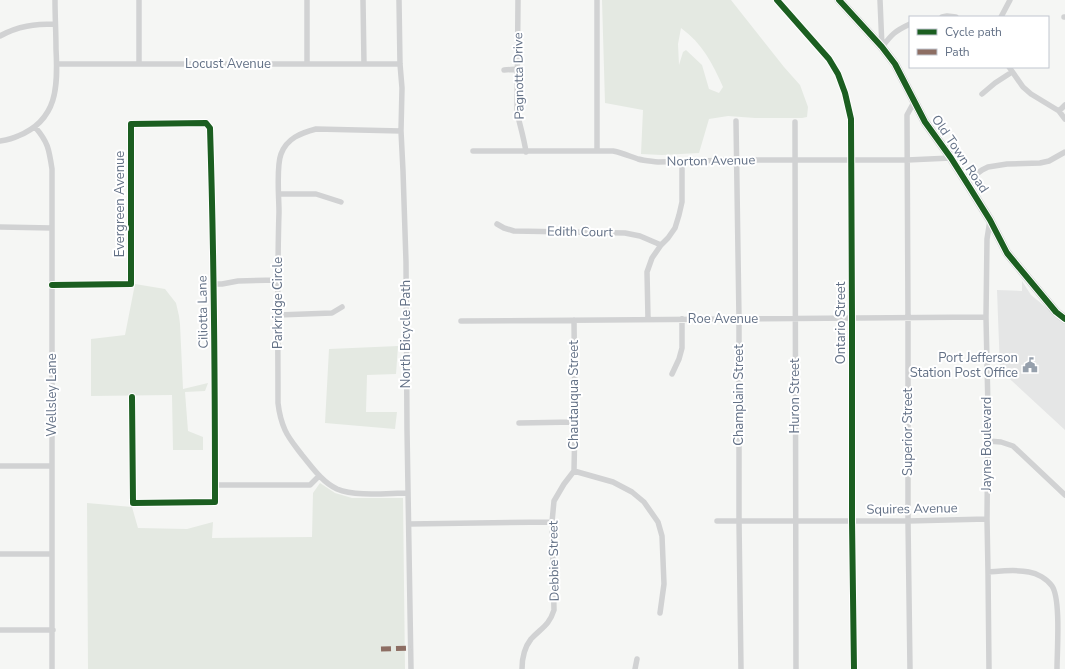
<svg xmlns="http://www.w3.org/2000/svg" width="1065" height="669" viewBox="0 0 1065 669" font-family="'Nunito Sans',sans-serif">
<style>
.built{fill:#e5e6e6}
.green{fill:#e4e9e2;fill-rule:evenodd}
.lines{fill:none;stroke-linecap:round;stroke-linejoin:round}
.major-casing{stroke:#d0d2d3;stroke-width:9}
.minor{stroke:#d1d2d3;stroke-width:5.5}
.major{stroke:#e3e3e4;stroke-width:7}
.quiet{stroke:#8d6e63;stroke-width:5;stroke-dasharray:10 5;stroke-linecap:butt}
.cycleway-casing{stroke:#fff;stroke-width:8}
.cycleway{stroke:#1b5e20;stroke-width:6}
.labels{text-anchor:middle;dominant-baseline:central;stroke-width:4;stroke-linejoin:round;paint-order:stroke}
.street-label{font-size:13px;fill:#637186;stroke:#fff}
.poi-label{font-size:13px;fill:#637186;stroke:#fff;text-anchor:end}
</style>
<rect width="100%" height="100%" fill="#f5f6f4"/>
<path class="built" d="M1022,281l9,14 34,28v107l-65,-60 -3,-80 25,1z"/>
<path class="green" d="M602,0h129l53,67 16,18 8,22 -1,10 -5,1h-47l-27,-2 -19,3 -10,34 -37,2 -21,-1 2,-44 -38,-7zM681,28c21,15 32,36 42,59l-4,6 -10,-4 -7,-24 -16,-15 -3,2 -4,13 -1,-21z
M135,284l30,5 11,14 3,13 1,8 3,65 25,-6 -3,8 -20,1 3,39 15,6v13h-30l-1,-55 -81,1v-57l34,-4z
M398,346l-2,28 -29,1 -1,37h31l-2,17 -70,-6 4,-74z
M320,483l15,10 17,5h51l2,171h-317l-1,-166 45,4 6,21 49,1 26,-7 -1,16 100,-1 1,-44z"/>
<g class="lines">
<g class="major-casing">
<path id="major" d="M839,0l43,47 13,17 30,58 26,36 19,30 20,32 17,33 49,59 9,7"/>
</g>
<path class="minor" d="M363,0l1,64
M399,0l1,64 2,24 -1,43 2,40 3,91 1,167 4,240
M518,0l-1,112c3,14 7,26 9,40
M597,0v150
M777,0l52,59 9,15 7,19 6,26 1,199v203l2,148
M880,0l2,47
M942,17l5,-1 9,1
M1001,17l9,-17
M1064,17h1
M0,36c18,-10 35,-12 55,-12
M882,47c10,-13 13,-16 28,-23
M139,63v-63
M57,64h343
M307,64v-64
M1009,67l14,20 8,7 28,17 6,8
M504,70l14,-1
M982,94l13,-11 17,-11
M1059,111l6,-6
M736,121l3,198v202l2,148
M795,122l1,547
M35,127c13,15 14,22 17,42v500
M401,131l-85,-2c-15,4 -29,9 -35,25 -5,13 -2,43 -2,58 -2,63 -1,127 -1,191 1,9 3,18 7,27 4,9 11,17 17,25 10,12 20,27 35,34 19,8 51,4 71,4
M0,141c6,-1 12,-2 18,-5 40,-16 40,-50 38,-87 0,-16 -1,-33 -1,-49
M473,151h140c10,2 16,5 25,8 7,2 13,2 20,3l79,-2h170l44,-2
M966,182l16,-12 6,-3 19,-3 33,-1 9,-2 16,-9
M279,194h37l25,8
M497,224l7,4 10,3 111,2 15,3 21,9
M0,227l52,1
M213,284h9l16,-3 40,-1
M52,285l79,-1v-160l75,-1 4,5c4,125 5,249 5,374l-82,1 -1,-106
M278,315l54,-2 10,-6
M648,319l-1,-47 5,-14 9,-13 7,-7 7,-10 4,-13 3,-13v-41
M461,321l525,-4
M672,374l7,-15 3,-11v-29
M519,423l56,-1
M988,441l13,1 12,4 52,49
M0,466h52
M574,471l39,11 19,10 12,10 14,20 4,14 2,48 -4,29
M574,471l1,-49 -1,-102
M215,485h95l9,-9
M717,521h191l79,-2
M409,524l143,-2
M0,554h52
M988,572c14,-1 28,-3 41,0 8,1 18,7 23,14 9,13 5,66 5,83
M0,630h53
M522,669c0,-11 2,-21 9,-30 10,-11 18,-13 23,-29l-2,-88 2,-21 10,-17 10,-13
M635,669l2,-10
M910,669l-2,-148v-203l-1,-203 7,-13
M989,669l-1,-97 -1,-53 1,-110 -2,-92 1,-78 3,-19"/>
<use href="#major" class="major"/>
<path class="quiet" d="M381,649l30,-1"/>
<g class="cycleway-casing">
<path id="cycleway" d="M777,0l52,59 9,15 7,19 6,26 1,199v203l2,148
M839,0l43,47 13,17 30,58 26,36 19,30 20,32 17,33 49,59 9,7
M52,285l79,-1v-160l75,-1 4,5c4,125 5,249 5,374l-82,1 -1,-106"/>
</g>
<use href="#cycleway" class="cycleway"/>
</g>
<defs>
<g id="civic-bare" transform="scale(1.2)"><path d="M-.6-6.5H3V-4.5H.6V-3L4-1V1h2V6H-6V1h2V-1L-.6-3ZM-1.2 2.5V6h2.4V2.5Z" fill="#96a0ac" stroke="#fff" stroke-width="2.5" paint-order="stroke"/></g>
</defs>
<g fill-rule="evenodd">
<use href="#civic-bare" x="1030" y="365"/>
</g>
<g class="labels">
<g class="street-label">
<text x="228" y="64">Locust Avenue</text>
<text transform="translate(519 76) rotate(-91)">Pagnotta Drive</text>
<text transform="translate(960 154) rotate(56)">Old Town Road</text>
<text transform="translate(711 161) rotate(-1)">Norton Avenue</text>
<text transform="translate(120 204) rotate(-90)">Evergreen Avenue</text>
<text transform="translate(580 232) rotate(1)">Edith Court</text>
<text transform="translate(278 303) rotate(-90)">Parkridge Circle</text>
<text transform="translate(203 312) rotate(-91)">Ciliotta Lane</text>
<text x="723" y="319">Roe Avenue</text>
<text transform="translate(841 323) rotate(-90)">Ontario Street</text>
<text transform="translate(406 334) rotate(-90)">North Bicycle Path</text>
<text transform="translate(52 395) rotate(-90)">Wellsley Lane</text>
<text transform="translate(574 395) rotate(-90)">Chautauqua Street</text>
<text transform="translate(739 395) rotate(-90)">Champlain Street</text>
<text transform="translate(795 396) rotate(-90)">Huron Street</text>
<text transform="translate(908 432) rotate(-90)">Superior Street</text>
<text transform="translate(987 444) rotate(-90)">Jayne Boulevard</text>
<text transform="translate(912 509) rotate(-1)">Squires Avenue</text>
<text transform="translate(554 561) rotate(-91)">Debbie Street</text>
</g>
<g class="poi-label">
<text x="1018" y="358">Port Jefferson<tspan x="1018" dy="15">Station Post Office</tspan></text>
</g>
</g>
<rect x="909" y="16" width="140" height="52" fill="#ffffff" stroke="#c1c6cf"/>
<rect x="917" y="29" width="20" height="6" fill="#1b5e20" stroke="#c1c6cf"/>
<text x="945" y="36" font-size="12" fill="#637186">Cycle path</text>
<rect x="917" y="49" width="20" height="6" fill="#8d6e63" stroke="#c1c6cf"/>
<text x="945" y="56" font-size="12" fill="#637186">Path</text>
</svg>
